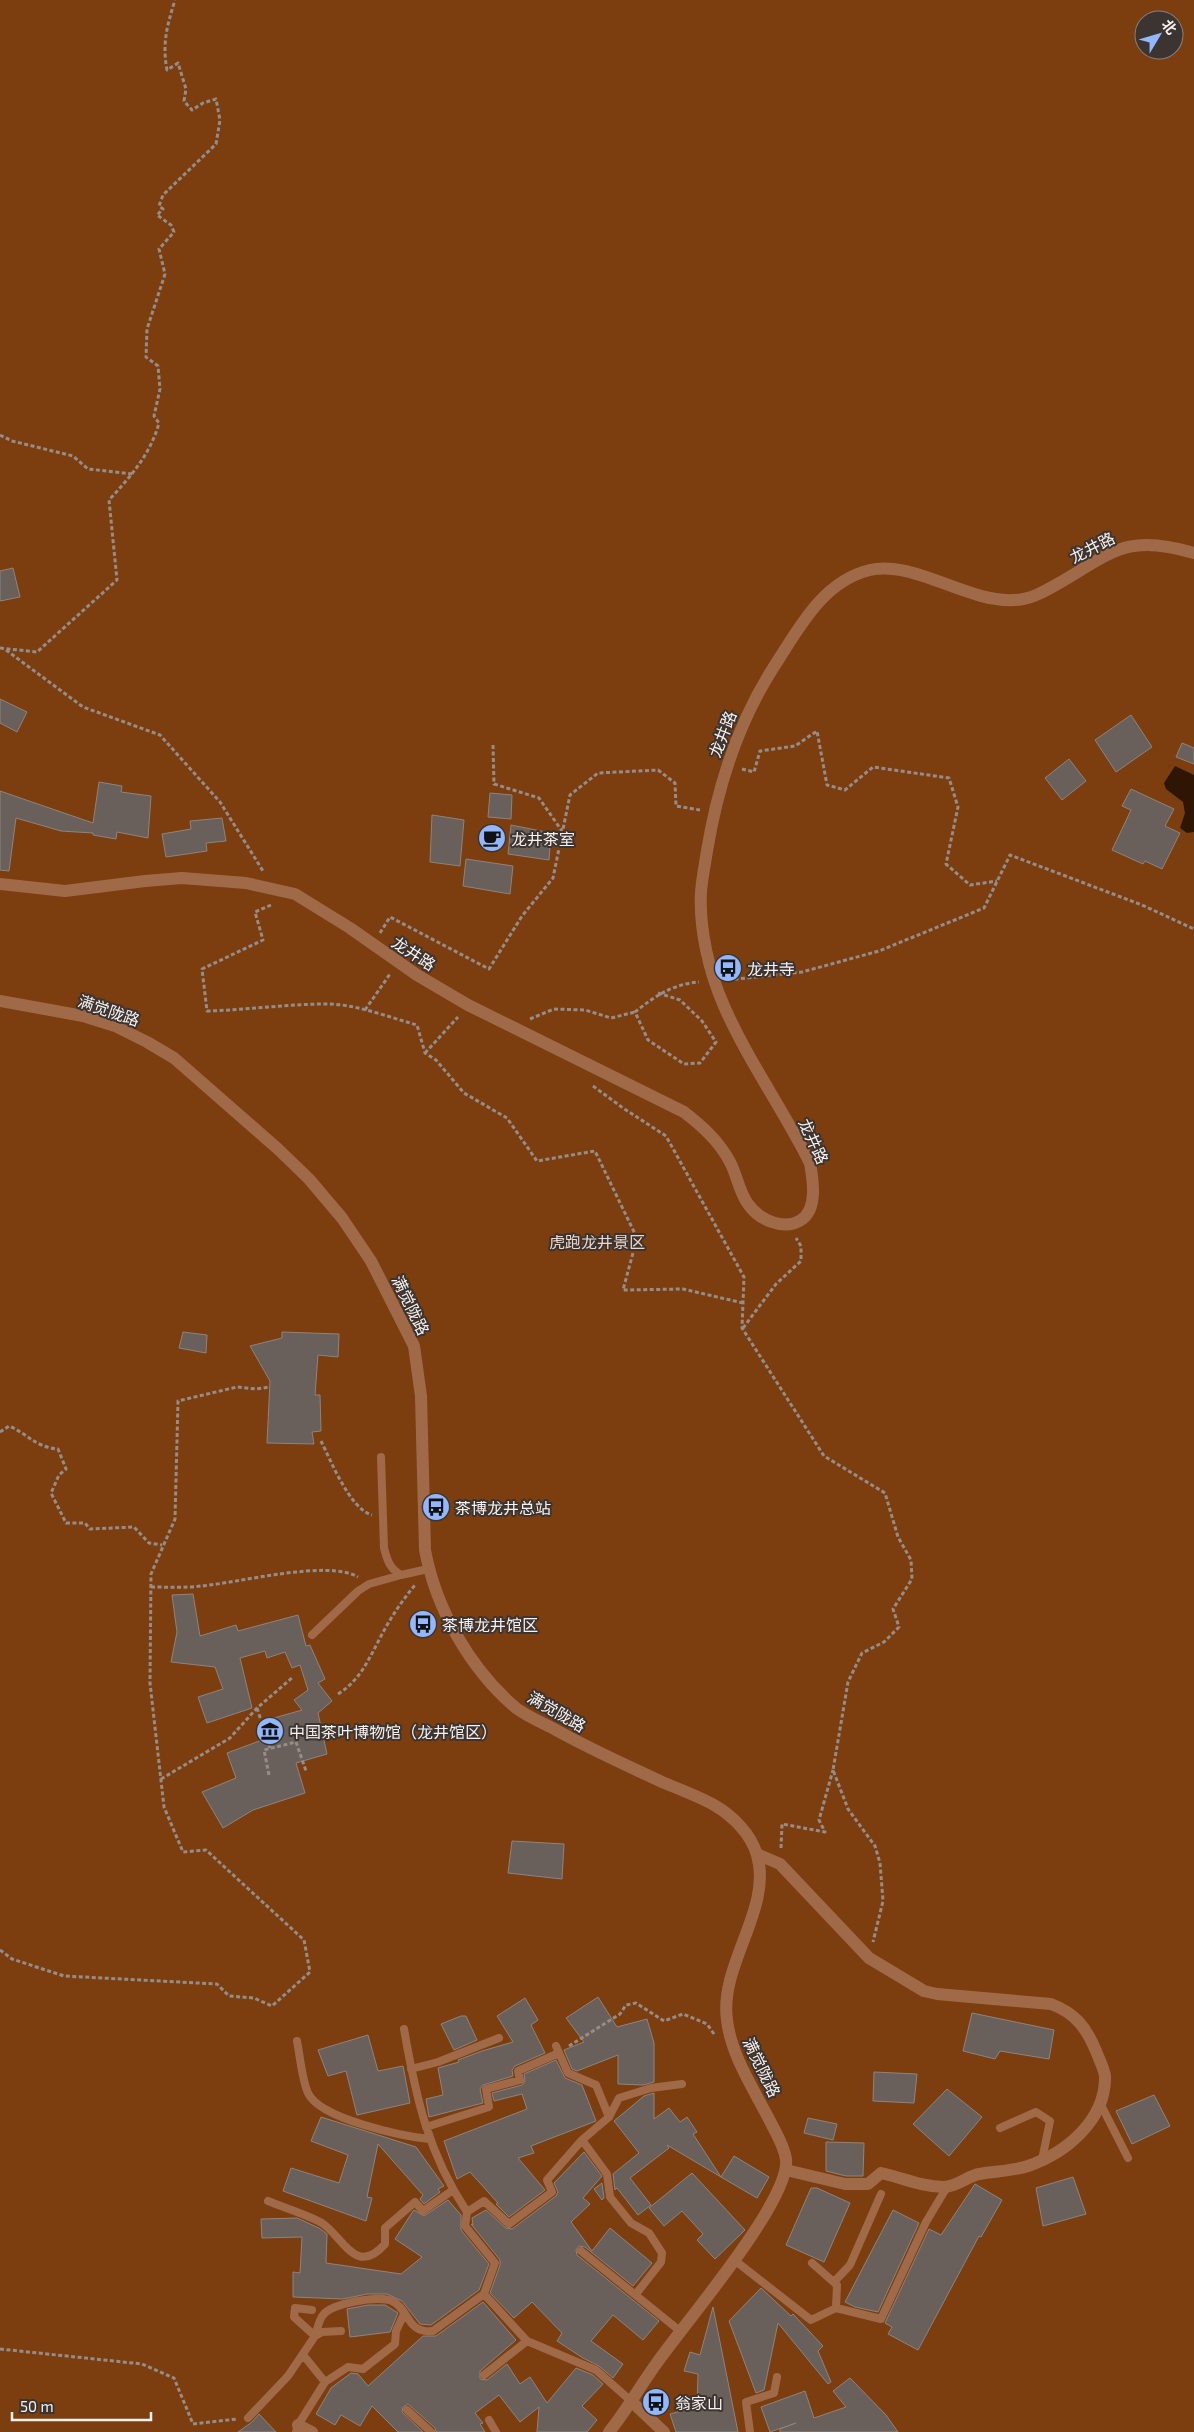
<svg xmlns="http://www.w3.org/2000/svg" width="1194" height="2432" viewBox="0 0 1194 2432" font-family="'Exo 2','Noto Sans SC',sans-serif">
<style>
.green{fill:#7c3e0f;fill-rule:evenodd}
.water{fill:#2f1504}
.building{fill:#69605b;stroke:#8d847e}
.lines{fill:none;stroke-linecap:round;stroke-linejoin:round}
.path{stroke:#948d8a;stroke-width:3;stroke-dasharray:4 2.5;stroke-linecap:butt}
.service{stroke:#a06a49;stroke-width:8}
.minor{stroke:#a06a49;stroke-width:12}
.tertiary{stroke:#a06a49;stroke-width:12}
.labels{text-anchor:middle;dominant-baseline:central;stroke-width:4;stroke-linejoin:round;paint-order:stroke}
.street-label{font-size:16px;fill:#f7f2ef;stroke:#3c3430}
.poi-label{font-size:16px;fill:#f7f2ef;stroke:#3c3430;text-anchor:start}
.park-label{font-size:16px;fill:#eed8ca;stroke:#3c3430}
</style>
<rect width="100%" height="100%" fill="#3c3430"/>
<path class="green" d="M0,0h1194v2432h-1194zM1144,20h30v30h-30z"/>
<path class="water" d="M1175,766l19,9v57l-7,1 -7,-5 5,-15 -2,-11 -17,-13 -2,-6z"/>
<path class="building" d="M13,568l7,29 -20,4v-30z
M0,699l27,13 -10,20 -17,-9z
M1131,715l21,32 -36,25 -21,-32z
M1182,743l12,5v16l-18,-7z
M1069,759l17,22 -24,19 -17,-22z
M99,782l23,4 -1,6 30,4 -3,42 -31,-6 -1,7 -23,-4v-2l-32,-2 -45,-13 -7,53 -9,-1v-79l93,32z
M1131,789l43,20 -9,17 15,7 -18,36 -17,-8 -2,3 -31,-14 19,-40 -9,-4z
M490,793l22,2 -1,24 -23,-2z
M432,815l32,5 -4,46 -30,-4z
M222,818l4,23 -20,2 1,8 -41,6 -4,-23 29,-5 -1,-8z
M511,825l40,8 -2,27 -41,-6z
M466,859l47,7 -3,28 -47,-8z
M183,1332l24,3 -1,18 -27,-5z
M282,1332l57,2 -1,23 -20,-2 -3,40h5l1,36 -9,1 2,12 -47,-1 3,-62 -20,-35 32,-8z
M193,1594l7,42 36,-11 2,6 60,-16 8,31 4,-1 15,34 -7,4 14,18 -14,12 9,41 -31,9 9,30 -52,17 -30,18 -21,-36 34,-14 -9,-25 46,-17 -6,-16 35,-10 -8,-10 14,-10 -8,-25 -8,3 -7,-16 -18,6 -2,-7 -25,7 12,50 -45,15 -9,-26 25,-8 -8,-22 -44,-5 6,-30 -5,-37z
M512,1841l52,3 -2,35 -54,-6z
M598,1997l19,30 30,-8 7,24v39l-11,3 -25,-1v-29l-41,16 -5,-2 -8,-19 20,-8 -18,-24z
M525,1998l13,22 -7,5 14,28 -30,13 -3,4 1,6 -30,9 -3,4 3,14 -54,14 -3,-18 17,-4 -5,-27 21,-6 -1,-2 24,-9 31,-9 -16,-26z
M972,2013l82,17 -5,29 -49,-8 -5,8 -32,-8z
M461,2016h5l11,24 -23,10 -13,-26z
M368,2035l10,36 25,-5 7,37 -53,12 -11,-44 -18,5 -10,-26z
M556,2060l9,18 17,7 14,36 -65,25 3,7 -16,5 27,32 -36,27 -13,-13 2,-1 -28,-31 -13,7 -13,-38 83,-32 -5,-15 -28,7 -2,-8 30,-8 3,-4 -1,-7z
M874,2072l43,2 -3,29 -41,-2z
M947,2089l35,28 -33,39 -36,-32z
M654,2093v26l15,-11 11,14 7,-5 10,15 -4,2 28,43 -54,-32 2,3 -39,30 21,27 -13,10 -21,-27 -2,2 -2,-16 26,-21 -25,-32 30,-25z
M1154,2095l16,31 -38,18 -16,-33z
M321,2117l95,30 28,39 -6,3 2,3 -16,12 -4,-5 3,-4 -45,-51 -11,53 5,1 -6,23 -83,-30 8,-23 48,15 9,-28 -37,-14z
M808,2118l29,6 -4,16 -29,-7z
M826,2142l38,1 -1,33h-17l-20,-5z
M584,2152l18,24 -19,22 7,6 -19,18 21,29 18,-23 42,35 -19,23 -48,-39 -6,-1 -3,4 1,5 82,66 -16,19 -30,-25 -22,26 32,23 -10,14 -14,-12 -16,-8 -26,-17 5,-8 -30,-31 -18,16 -24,-25 10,-28v-5l-29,-36 2,1 -1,-7 14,-8 20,18 6,1 44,-33 2,-4 -4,-9z
M734,2156l35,21 -12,21 -36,-21z
M692,2173l53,57 -30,29 -18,-19 6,-6 -21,-23 -18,15 -15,-18z
M1073,2177l13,37 -43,12 -7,-38z
M602,2183l2,15 -2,2 -8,-11z
M975,2184l27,16 -21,37 -2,-1 -61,114 -30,-16 4,-7 -7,-4 44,-94 12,6z
M811,2188h6l33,15 -26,59 -38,-17z
M448,2200l13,15v15l28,34 -10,26 -48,35 -11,-1 -18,-23 -15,-7h-20l-24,5 -50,-2v-25l7,1 2,-36 -40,1 -1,-19 36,-1 22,10 8,6 -1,29 75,11 21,-17 -27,-18 18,-28 1,-1 10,6z
M893,2210l26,13 -41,89 -23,-5 -10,-5z
M761,2288l30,28 2,-2 30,32 -5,5 13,31 -3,2 -50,-61 -14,67 -8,3 -27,-72z
M483,2302l33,38 -36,31v8l7,1 20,-16 13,20 10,-7 17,26 29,-35 17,7 10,9 -21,22 15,14 -10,12h-50l2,-25 -19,15 -21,-27 -24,18 8,10 -3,1 5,8h-49l-1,-4 -27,-24 -5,3 -1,5 21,20h-25l-26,-26 -12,20 -19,-11 -6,10 -19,-11 15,-26 20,-15 7,1 10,12 55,-50h13z
M368,2305h17l13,8 -8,19 -40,5 -3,-28z
M713,2307l25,125h-62l-6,-18 27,-7 1,-33 -14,-3 6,-19 10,3z
M850,2378l36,37 12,17h-118v-3l16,-6 -26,9 -9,-25 44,-16 9,27 32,-11 -13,-16z
M259,2414l17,18h-38l14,-10z"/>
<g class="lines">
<path class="path" d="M0,435l12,6 61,15 15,13 45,5
M0,648l37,4 80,-72 -8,-80c22,-24 41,-45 50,-77l-5,-7 6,-27 -2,-23 -12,-9 1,-28 18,-55 -6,-25 15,-17 -3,-7 -14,-10 6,-6 -4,-3 4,-11 53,-51 4,-24 -4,-21 -13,4 -11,7 -8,-9 2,-12 -8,-26 -11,7c-5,-27 0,-44 8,-70
M6,650l77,57 77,28 60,67 43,69
M493,745l1,39 45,14 23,33
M742,769l12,3 6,-21 35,-5 22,-15 10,54 18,5 28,-23 76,11 9,29 -12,57 24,21 27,-4
M271,905l-16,7 8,28 -61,29 5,42c40,-1 80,-7 120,-7 29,0 61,13 90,21l8,28 11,7 28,33 43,25 30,43 58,-10 42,87 -14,52 60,-1 60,14
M380,933l10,-16 99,52 33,-53 31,-38 17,-83 28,-22 60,-3 17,13 1,23 24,4
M728,980l74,-8 77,-21 105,-43 26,-53 132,50 52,24
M658,993l22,7 22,21 14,21 -16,21 -16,1 -36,-24 -13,-28c20,-16 38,-28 64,-30
M365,1010l25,-36
M530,1019l24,-10 31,1 26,8 24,-6
M425,1053l33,-36
M593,1086l30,22 43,28 78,141 -2,51 82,128 61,37 13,44 13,23 1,19 -19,30 6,18 -15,15 -22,11 -14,29 -15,88 15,39 27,37 5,17 3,38 -10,41
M743,1328l33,-44 25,-23v-15l-5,-8
M0,1432l9,-6c19,8 26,21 49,23l8,20 -7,6 -8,18 15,30h19l5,6 44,-2 15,16 13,2
M321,1441c10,20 29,68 51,74
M151,1587c17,0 34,1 50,-1 37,-3 128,-27 157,-9
M338,1694c21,-13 30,-33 41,-54 10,-20 22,-38 36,-55
M257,1708l13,40
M269,1775l-5,-25 32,-8 10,29
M161,1779l69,-41 27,-30 36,-31
M781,1848l1,-24 43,8 -6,-12 14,-50
M0,1950l12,9 52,17 153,8 12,12 25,2 18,8 38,-34 -6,-32 -98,-90 -23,2 -19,-45 -14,-124 1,-109 24,-55 3,-118 59,-14 19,2 14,-2
M569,2046l51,-32 6,-9 10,-2 28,18 19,-7 24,10 7,10
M0,2349l142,15 32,14 19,46 44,-5"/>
<path class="service" d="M381,1457l3,91c3,12 6,21 17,27l27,-6
M312,1635l46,-44 11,-7 32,-9
M404,2029c12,69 24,124 63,183l-2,14 30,37 -11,31 43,47 69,29 35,31
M297,2041c3,15 5,39 11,52 12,26 94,43 121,46
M556,2046l12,27 28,12 13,32
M411,2069l27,-7 61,-24
M1100,2103l28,55
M426,2127l63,-20 -3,-18 34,-9 -2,-9 41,-18
M1000,2128l36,-16 14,9 -8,39
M582,2140l25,34 3,23 21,26 18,10 13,20 -1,9 -25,32
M268,2201c17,7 38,13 54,22 22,15 34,54 63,21v-16l30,-26 8,9 30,-21
M467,2212l17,-11 25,23 43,-32 -5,-12 35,-40 27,-23 10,-19 32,-10 31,-4
M581,2251l99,80
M733,2259l78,61 25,-12 45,11 45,-97 21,-35
M812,2263l25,22 -1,23
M834,2282l16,-17 31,-71
M312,2310l-17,-2 -1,9 21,19c2,-6 4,-16 8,-21 9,-12 57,-20 69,-14 18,8 14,33 41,30l51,-37
M484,2375l43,-34
M325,2382l23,-15 15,2 32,-25 1,-13 8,-17
M407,2410l24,22
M248,2418l40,-42 27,-40 7,-4 19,-1
M489,2420l7,12
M296,2432l2,-7 27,-43 -21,-26
M750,2432l-4,-30 28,-9 3,-16"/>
<path class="minor" d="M757,1854l23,10 89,94 55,33 13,3 114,10c24,9 35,23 45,47 3,8 8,17 9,25 1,44 -39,77 -77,90 -15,5 -33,5 -49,8 -11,2 -23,13 -35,13 -22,0 -41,-9 -63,-14l-13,11h-23l-59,-14
M631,2401l33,31
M298,2425l14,7"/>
<path class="tertiary" d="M0,884l65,7 80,-10 37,-3 64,5 49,11 55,34 67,47 51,30 216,107c18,14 35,29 46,50 7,13 9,30 18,42 11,16 36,27 53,16 17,-11 12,-40 9,-57 -27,-54 -62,-102 -86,-157 -15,-34 -25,-77 -23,-114 1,-14 4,-28 6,-41 11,-67 31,-129 68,-186 24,-37 48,-84 95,-95 44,-10 98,33 144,30 17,0 33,-10 47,-18 54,-32 68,-48 133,-29
M0,1001l83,15 32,10 32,16 27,16 104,91 31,30 33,39 29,43 43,85 7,50 4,154c11,59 45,119 91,158 12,9 27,15 40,22 34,19 70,35 106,52 17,7 36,14 52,23 19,11 37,29 43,50 16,53 -38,110 -30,165 4,36 28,71 44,103 6,12 13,23 15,36 5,42 -105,168 -132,208 -15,21 -28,44 -45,65"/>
</g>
<defs>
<g id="cafe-disc" transform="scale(1.4375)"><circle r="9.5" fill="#92b7fd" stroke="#3c3430"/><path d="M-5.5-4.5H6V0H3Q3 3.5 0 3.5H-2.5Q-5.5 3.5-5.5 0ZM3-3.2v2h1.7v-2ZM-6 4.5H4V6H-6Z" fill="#111"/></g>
<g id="bus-disc" transform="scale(1.4375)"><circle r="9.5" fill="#92b7fd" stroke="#3c3430"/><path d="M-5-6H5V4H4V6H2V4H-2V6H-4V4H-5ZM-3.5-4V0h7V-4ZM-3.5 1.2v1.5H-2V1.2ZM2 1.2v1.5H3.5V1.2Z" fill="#111"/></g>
<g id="museum-disc" transform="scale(1.4375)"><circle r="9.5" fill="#92b7fd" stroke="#3c3430"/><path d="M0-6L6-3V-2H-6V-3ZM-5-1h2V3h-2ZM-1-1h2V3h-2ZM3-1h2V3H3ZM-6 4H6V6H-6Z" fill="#111"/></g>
</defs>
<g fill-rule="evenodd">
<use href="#cafe-disc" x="492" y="838"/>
<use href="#bus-disc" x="728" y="968"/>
<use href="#bus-disc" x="436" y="1507"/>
<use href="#bus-disc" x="423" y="1624"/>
<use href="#museum-disc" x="270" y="1731"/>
<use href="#bus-disc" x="656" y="2402"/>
</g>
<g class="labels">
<g class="street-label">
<text transform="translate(1092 547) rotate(-27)">龙井路</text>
<text transform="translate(722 734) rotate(-69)">龙井路</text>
<text transform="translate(414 953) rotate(33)">龙井路</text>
<text transform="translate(109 1010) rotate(19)">满觉陇路</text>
<text transform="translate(814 1141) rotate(65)">龙井路</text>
<text transform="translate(411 1305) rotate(64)">满觉陇路</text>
<text transform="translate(557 1711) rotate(30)">满觉陇路</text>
<text transform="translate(762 2067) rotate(64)">满觉陇路</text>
</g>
<g class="poi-label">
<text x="511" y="838">龙井茶室</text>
<text x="747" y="968">龙井寺</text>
<text x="455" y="1507">茶博龙井总站</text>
<text x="442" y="1624">茶博龙井馆区</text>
<text x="289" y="1731">中国茶叶博物馆（龙井馆区）</text>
<text x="675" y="2402">翁家山</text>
</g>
<g class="park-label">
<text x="597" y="1241">虎跑龙井景区</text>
</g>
</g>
<g transform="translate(1159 35) rotate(52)"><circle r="24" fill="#3c3430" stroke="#87807c"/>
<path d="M0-4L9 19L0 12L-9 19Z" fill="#92b7fd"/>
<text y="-8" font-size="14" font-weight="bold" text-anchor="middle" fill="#f7f2ef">北</text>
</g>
<path d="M12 2412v8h139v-8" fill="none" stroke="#f7f2ef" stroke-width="2.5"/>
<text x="20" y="2412" font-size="15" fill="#f7f2ef" stroke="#3c3430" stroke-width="4" paint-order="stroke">50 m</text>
</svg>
